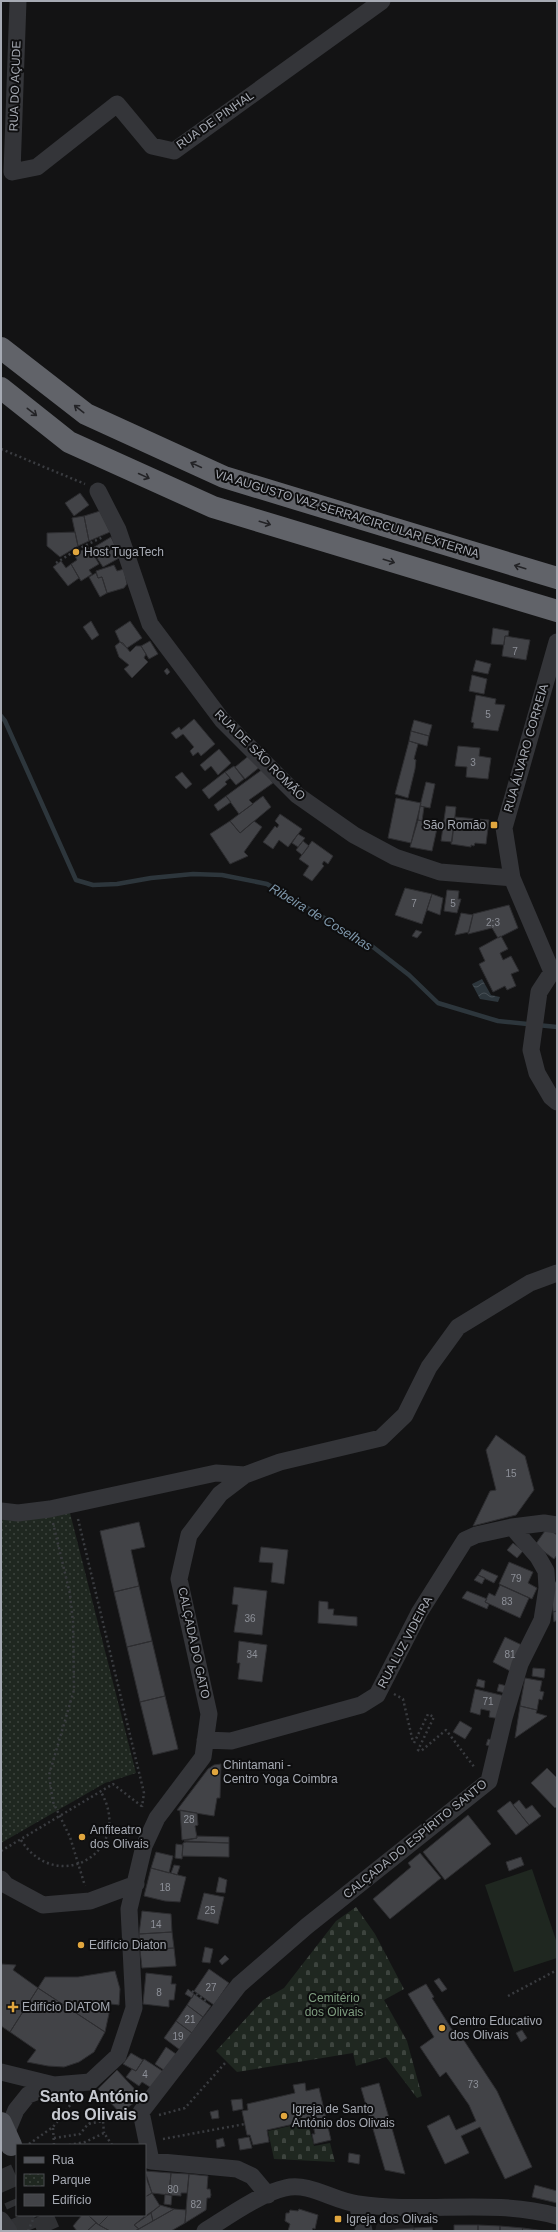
<svg xmlns="http://www.w3.org/2000/svg" width="558" height="2232" viewBox="0 0 558 2232" font-family="Helvetica,sans-serif">
<style>
.built{fill:#1f1f21}
.cemetery{fill:url(#cemetery-stones)}
.park{fill:url(#park-dots)}
.pitch{fill:#1f2720}
.water{fill:url(#water-waves)}
.lines{fill:none;stroke-linecap:round;stroke-linejoin:round}
.stream{stroke:#2d363c;stroke-width:4.5}
.building{fill:#424347;stroke:#2d2d30}
.major-tunnel{stroke:#303134;stroke-width:22;stroke-dasharray:22 11;stroke-linecap:butt}
.path{stroke:#3a3c40;stroke-width:2.5;stroke-dasharray:2 3;stroke-linecap:butt}
.minor{stroke:#343539;stroke-width:17}
.major{stroke:#505258;stroke-width:22}
.highway{stroke:#616369;stroke-width:22}
.oneway{stroke:#232326}
.poi-dot{fill:#e1a63e;stroke:#0e0e0f;stroke-width:1.5}
.labels{text-anchor:middle;dominant-baseline:central;stroke-width:4;stroke-linejoin:round;paint-order:stroke}
.number-label{font-size:10px;fill:#8d9098}
.street-label{font-size:12px;fill:#a6aab3;stroke:#0e0e0f}
.poi-label{font-size:12px;fill:#a6aab3;stroke:#0e0e0f;text-anchor:start}
.park-label{font-size:12px;fill:#7e9d7f;stroke:#0e0e0f}
.water-label{font-size:13px;font-style:italic;fill:#7f98ac;stroke:#0e0e0f}
.district-label{font-size:16px;font-weight:bold;fill:#c6c9d0;stroke:#0e0e0f}
</style>
<defs>
<pattern id="cemetery-stones" width="16" height="16" patternUnits="userSpaceOnUse"><rect width="16" height="16" fill="#1f2720"/><path d="M2 7V4a2 2 0 0 1 4 0v3zM10 15v-3a2 2 0 0 1 4 0v3z" fill="#3d443e"/></pattern>
<pattern id="park-dots" width="8" height="8" patternUnits="userSpaceOnUse"><rect width="8" height="8" fill="#1f2720"/><path d="M2 2h.1M6 6h.1" fill="none" stroke="#3d443e" stroke-width="1.8" stroke-linecap="round"/></pattern>
<pattern id="water-waves" width="16" height="10" patternUnits="userSpaceOnUse"><rect width="16" height="10" fill="#2d363c"/><path d="M0 5q4-4 8 0t8 0" fill="none" stroke="#485056"/></pattern>
</defs>
<rect width="100%" height="100%" fill="#131314"/>
<path class="built" d="M388,2218l25,1 1,12h-39l2,-8z"/>
<path class="cemetery" d="M356,1907l19,27 29,55 -20,11 23,41 15,55 -5,2 -31,-41 -30,9 -3,-13 -116,19 -21,-21 47,-51 21,-12 52,-67z
M308,2122l6,24 16,-3 5,19 -61,-3 -6,-28z"/>
<path class="park" d="M69,1509l67,264 -31,10 -104,60v-326z"/>
<path class="pitch" d="M532,1869l25,74v15l-43,14 -29,-87z"/>
<path class="water" d="M482,979l9,16 9,2 -2,5 -18,-3 -8,-15z"/>
<g class="lines">
<path class="stream" d="M1,716l4,5 71,159 17,5 24,-1 34,-6 42,-4 29,1 45,9 106,63 36,28 29,28 60,18 59,6"/>
</g>
<path class="building" d="M80,493l9,12 -15,11 -9,-13z
M100,511l10,21 -21,9 -5,-25z
M84,516l5,25 -11,5 -6,-28z
M75,532l3,14 -18,11 -13,-11v-13z
M111,537l10,20 -18,10 -12,-18z
M89,547l10,17 -10,6 3,4 -11,7 -10,-17 6,-4 -3,-6z
M61,561l5,7 5,-4 8,14 -11,8 -15,-19z
M114,565l3,6 7,-2 3,15 -3,4 -17,5 -5,-16 -4,1 -2,-7z
M96,573l2,5 4,-1 5,16 -7,4 -11,-20z
M91,621l8,14 -7,5 -9,-13z
M130,621l12,17 -15,10 -7,-6 -5,-11z
M493,628l16,3 -1,5h-3l-1,9 -13,-1z
M505,636l25,4 -4,20 -24,-4z
M150,641l8,13 -9,5 -8,-13z
M120,642l3,1 7,9 6,-6h5l5,8 -2,4 4,4 -16,16 -8,-9 5,-4 -10,-8 -4,-11z
M476,660l15,4 -3,10 -15,-3z
M167,668l3,4 -3,3 -3,-4z
M472,675l15,4 -3,15 -15,-3z
M476,695l20,4 -1,5 10,1 -7,26 -25,-3 1,-5 -3,-1z
M194,719l21,25 -14,12 -3,-4 -5,4 -3,-5 4,-4 -11,-13 -7,5 -5,-6 8,-6 2,3z
M414,720l18,5 -3,11 -18,-5z
M411,731l18,5 -2,10 -18,-5z
M409,741l9,3 -4,15 2,1 -1,9 -7,29 -13,-4z
M458,746l22,2 -1,8 12,2 -3,21 -22,-2 1,-10 -12,-1z
M219,749l12,14 -13,12 -7,-9 -6,5 -5,-6z
M251,754l10,12 -16,13 -10,-12z
M234,766l10,13 -8,6 -11,-13z
M263,769l10,14 -24,17 4,4 -14,10 -13,-18z
M182,772l10,12 -6,5 -11,-12z
M225,772l5,6 -5,4 2,2 -18,15 -7,-9z
M426,782l9,2 -5,24 -10,-2z
M226,796l5,6 -13,9 -4,-6z
M263,796l8,11 -31,26 -10,-12z
M396,798l25,5 -10,40 -23,-5z
M420,806l4,1 -2,14 -4,-1z
M446,806l10,1 -4,35 -11,-1z
M280,814l22,15 -14,18 -9,-7 -6,9 -10,-7 12,-16 2,2 2,-3 -4,-4z
M455,817l34,3 -3,24 -11,-1 -1,3 -3,-1v2l-20,-3z
M418,820l20,4 -6,27 -22,-4z
M230,821l10,12 14,-12 8,6 -18,25 4,4 -18,8 -20,-30z
M298,834l7,4 -7,9 -6,-4z
M303,841l6,5 -7,9 -6,-5z
M312,841l21,15 -5,8 -4,-3 -2,3 2,2 -12,15 -9,-6 6,-9 -10,-7z
M405,888l27,6 -10,30 -27,-9z
M447,890l12,1 -1,8h3l-4,14 -13,-2z
M432,894l11,4 -3,17 -13,-5z
M509,905l9,23 -20,10 -6,-10 -24,6 5,-20z
M461,913l12,2 -4,17 -14,3z
M416,930l6,2 -5,6 -5,-2z
M501,936l7,13 -8,4 3,7 8,-4 8,15 -8,3 5,12 -9,4 -2,-4 -12,6 -14,-28 6,-3 -6,-13z
M496,1435l29,21 9,34 -18,25 -43,11 17,-35 6,-1 -10,-40z
M139,1522l6,25 -14,3 8,36 -25,6 -14,-61z
M547,1528l10,7v20l-3,4 -19,-14z
M513,1543l10,8 -6,7 -10,-8z
M261,1547l27,3 -4,34 -13,-2 2,-19 -14,-1z
M509,1562l24,10 -5,11 9,5 -5,11 -33,-15z
M482,1569l16,7 -4,7 -16,-8z
M478,1575l7,3 -3,6 -8,-4z
M551,1582h6v29l-4,1z
M500,1585l29,13 -9,20 -35,-16 4,-9 6,3z
M139,1586l13,55 -25,6 -13,-55z
M234,1587l33,4 -5,44 -28,-3 4,-27 -6,-1z
M467,1591l20,8 -2,3 4,2 -2,5 -25,-11z
M319,1601l9,1v7h6l-1,6 24,2v9l-39,-3z
M557,1611v9l-3,2 -1,-10z
M505,1637l21,10 -14,25 -19,-10z
M152,1641l13,55 -25,6 -13,-55z
M239,1641l28,4 -5,37 -24,-3 2,-16h-3z
M533,1668l12,1 -1,9 -12,-2z
M525,1678l17,3 -2,10 4,1 -2,8 -3,-1 -2,11 -17,-4z
M478,1679l7,2 -1,7 -8,-2z
M499,1684l8,2 -2,7 -8,-2z
M475,1689l30,7 -5,23 -11,-2 1,-6 -9,-2 -1,6 -10,-3z
M165,1696l13,53 -25,6 -13,-53z
M520,1706l17,4 -1,3 11,3 -32,22z
M460,1721l12,7 -7,11 -12,-7z
M488,1739l4,1 -1,6 -5,-1z
M221,1764l-1,34h-3l-3,18 -37,-6 31,-41 6,-4z
M547,1768l10,10v28l-2,2 -24,-25z
M519,1800l7,9 6,-4 9,11 -12,9 -16,-20z
M510,1801l19,24 -13,10 -19,-24z
M180,1810l17,3 1,12 -3,1 2,12 -15,2z
M468,1815l23,29 -46,36 -22,-28z
M196,1836l33,1v6l-45,-2 13,-3z
M186,1842l43,1v14l-47,-1 1,-13z
M176,1844l7,1 -1,14 -7,-1z
M156,1852l17,4 -4,17 -18,-5z
M420,1853l21,25 -51,41 -17,-20 38,-32 -3,-4z
M521,1857l3,8 -15,6 -3,-9z
M174,1865l6,1 -3,9 -6,-2z
M151,1868l35,9 -6,25 -15,-1 -21,-5z
M219,1877l8,3 -2,13 -9,-1z
M204,1893l20,4 -6,27 -21,-5z
M142,1911l29,3 1,18 -33,2z
M172,1932l2,16 -34,2 -1,-16z
M205,1947l8,2 -3,14 -8,-1z
M174,1948l2,18 -34,2 -2,-18z
M225,1955l4,4 -7,6 -3,-4z
M1,1964l15,1 -3,5 25,18 -28,44 -9,-6z
M209,1969l20,14 -15,22 -20,-14z
M115,1971l5,18 -1,16 -8,-1 -6,28 -67,-44 7,-11h33z
M146,1973l26,3 -1,8h5l-2,16h-5v7l-26,-3z
M439,1978l8,11 -5,3 -8,-11z
M426,1984l8,13 -2,1 26,41 3,-3 36,55 35,76 -27,12 -25,-52 -19,9 8,17 -24,11 -18,-38 22,-11 7,15 20,-9 -7,-16 -23,-33 -6,5 -20,-30 14,-10 -26,-43z
M38,1988l67,44 -11,20 -15,10 -15,5 -16,-1 -21,-4 9,-12 -26,-18z
M188,1989l6,5 -2,4 -7,-4z
M194,1994l17,12 -8,11 -16,-12z
M187,2005l16,12 -11,16 -16,-12z
M176,2021l16,12 -12,17 -16,-12z
M522,2030l5,8 -6,4 -5,-9z
M166,2047l10,7 -11,17 -10,-7z
M131,2053l12,7 -7,11 -13,-7z
M144,2059l20,13 -11,17 -11,-7 -3,4 -13,-9 6,-8 4,2z
M117,2070l25,27 -22,16 -22,-24z
M305,2083l1,8 13,-3 12,52 -17,4 -2,-10h3l-3,-14 -45,10 2,12 -16,3 -3,-10h-3l-5,-24 6,-1 -1,-6 48,-11 -2,-8z
M379,2083l26,91 -20,-4 -24,-82z
M242,2099l1,10 -10,2 -2,-11z
M218,2110l1,8 -7,1 -2,-7z
M249,2137l3,11 -12,2 -2,-11z
M223,2138l2,8 -8,2 -1,-8z
M349,2153l11,2 -1,9 -11,-2z
M145,2171l26,2 -2,22 -17,-2z
M171,2173l18,1 -2,19h-6v3l-12,-1z
M189,2174l19,2 -1,13h3l1,6 -1,3h-3l-1,12 -21,13z
M145,2175l7,18 -7,4z
M535,2185l22,6v12l-25,-6z
M152,2193l8,13 -16,11 1,-20z
M165,2194l7,1 -1,10 -7,-1z
M160,2205l14,4 -21,12 -2,-8z
M174,2209l12,1 -1,13 -14,8h-36z
M299,2209l19,6 -3,14 -2,-1 -1,3h-24l2,-7 -5,-3 1,-8h3l1,-3 8,1z
M151,2213l2,8 -14,8 -5,-4z
M82,2215h6l8,8 -9,8h-10l-4,-5z
M88,2215h21l-10,10z
M109,2215h34l1,2 -10,8 5,4 -4,2h-25l-11,-6z
M96,2223l3,2 11,6h-23z
M454,2225h24v6h-24z
M478,2225l22,1v5h-22z
M500,2226l23,2 -1,3h-22z
M432,2227l1,4h-19v-3z
M414,2228v3h-25l7,-2z
M523,2228l22,3h-23z"/>
<g class="lines">
<path class="major-tunnel" d="M1,2169l16,36
M21,2215l7,16
M42,2215l7,16"/>
<path class="path" d="M1,449l84,35
M56,563l22,-14 25,-12
M78,1519l66,274 -2,14
M53,1523l17,71 3,28 1,68 -25,85 4,27 17,35 15,49
M394,1694l9,5 10,43
M414,1743l14,-29 6,3 -16,33 3,1 25,-21 29,38
M21,1840c36,57 114,11 80,-48
M1,1851l112,-67 31,24
M192,1991l14,10
M508,1996l49,-26
M159,2115l26,-7 41,-46
M89,2124l11,-15
M53,2128l1,17
M54,2138l26,-4 8,-10 15,-3 1,12
M163,2139l82,-15
M29,2144l24,-17 22,-28
M69,2145l16,-3 19,-9 8,12
M28,2231l7,-16"/>
<path class="minor" d="M18,1l-6,171 25,-5 80,-63 35,42 22,5 208,-150
M98,491l20,39 32,94 72,96 75,75 57,40 41,22 45,15 72,6
M552,972l-40,-94 -8,-50 53,-186
M552,972l-13,20 -8,58 6,23 14,24 6,5
M1,1511l17,2 32,-4 166,-36 29,2
M205,1740l26,1 130,-36 16,-10 42,-82 46,-73 11,-5 36,-8
M1,1879l5,6 37,20 47,-4 46,-17
M1,2072l53,13
M6,2134l10,-24 12,-15 26,-10 36,-3 28,-26 16,-48 -5,-99 15,-63 13,-28 46,-61 6,-43 -30,-135 10,-44 31,-41 25,-19 35,-13 101,-24 24,-23 24,-48 29,-40 72,-44 27,-10
M268,2195l-16,-19 -15,-7 -86,-8 -10,-49 98,-127 68,-59 182,-145 15,-63 16,-54 22,-44 5,-32 -1,-17 -8,-14 -26,-30 32,-4 13,2
M357,2204l7,27
M1,2220l8,11
M205,2231c21,-13 56,-38 80,-43 25,-6 48,13 73,16 66,10 134,-6 199,12"/>
<path class="major" d="M1,2123l10,22"/>
<path class="highway" d="M1,348l85,66 138,63 333,101
M1,388l68,54 144,65 344,104"/>
</g>
<defs><path id="oneway-shaft" d="M-6 0H5M1.5-3L5.5 0L1.5 3" fill="none" stroke-width="1.6" stroke-linecap="round" stroke-linejoin="round"/></defs>
<g class="oneway">
<use href="#oneway-shaft" transform="translate(79 409) rotate(-142)"/>
<use href="#oneway-shaft" transform="translate(32 412) rotate(38)"/>
<use href="#oneway-shaft" transform="translate(196 465) rotate(-155)"/>
<use href="#oneway-shaft" transform="translate(144 476) rotate(25)"/>
<use href="#oneway-shaft" transform="translate(265 523) rotate(17)"/>
<use href="#oneway-shaft" transform="translate(389 561) rotate(17)"/>
<use href="#oneway-shaft" transform="translate(520 567) rotate(-163)"/>
</g>
<g class="poi-dot">
<circle cx="76" cy="552" r="4"/>
<rect x="490" y="821" width="8" height="8" rx="2"/>
<circle cx="215" cy="1772" r="4"/>
<circle cx="82" cy="1837" r="4"/>
<circle cx="81" cy="1945" r="4"/>
<path d="M11 2001h4v4h4v4h-4v4h-4v-4h-4v-4h4z"/>
<circle cx="442" cy="2028" r="4"/>
<circle cx="284" cy="2116" r="4"/>
<rect x="334" y="2215" width="8" height="8" rx="2"/>
</g>
<g class="labels">
<g class="number-label">
<text x="515" y="651">7</text>
<text x="488" y="714">5</text>
<text x="473" y="762">3</text>
<text x="414" y="903">7</text>
<text x="453" y="903">5</text>
<text x="493" y="922">2;3</text>
<text x="511" y="1473">15</text>
<text x="516" y="1578">79</text>
<text x="507" y="1601">83</text>
<text x="250" y="1618">36</text>
<text x="252" y="1654">34</text>
<text x="510" y="1654">81</text>
<text x="488" y="1701">71</text>
<text x="189" y="1819">28</text>
<text x="165" y="1887">18</text>
<text x="210" y="1910">25</text>
<text x="156" y="1924">14</text>
<text x="211" y="1987">27</text>
<text x="159" y="1992">8</text>
<text x="190" y="2019">21</text>
<text x="178" y="2036">19</text>
<text x="145" y="2074">4</text>
<text x="473" y="2084">73</text>
<text x="173" y="2189">80</text>
<text x="196" y="2204">82</text>
</g>
<g class="street-label">
<text transform="translate(15 86) rotate(-88)">RUA DO AÇUDE</text>
<text transform="translate(215 120) rotate(-35)">RUA DE PINHAL</text>
<text transform="translate(347 514) rotate(17)">VIA AUGUSTO VAZ SERRA/CIRCULAR EXTERNA</text>
<text transform="translate(526 748) rotate(-74)">RUA ÁLVARO CORREIA</text>
<text transform="translate(260 755) rotate(45)">RUA DE SÃO ROMÃO</text>
<text transform="translate(405 1642) rotate(-62)">RUA LUZ VIDEIRA</text>
<text transform="translate(194 1643) rotate(78)">CALÇADA DO GATO</text>
<text transform="translate(415 1839) rotate(-39)">CALÇADA DO ESPÍRITO SANTO</text>
</g>
<g class="poi-label">
<text x="84" y="552">Host TugaTech</text>
<text x="486" y="825" text-anchor="end">São Romão</text>
<text x="223" y="1765">Chintamani -<tspan x="223" dy="14">Centro Yoga Coimbra</tspan></text>
<text x="90" y="1830">Anfiteatro<tspan x="90" dy="14">dos Olivais</tspan></text>
<text x="89" y="1945">Edifício Diaton</text>
<text x="22" y="2007">Edifício DIATOM</text>
<text x="450" y="2021">Centro Educativo<tspan x="450" dy="14">dos Olivais</tspan></text>
<text x="292" y="2109">Igreja de Santo<tspan x="292" dy="14">António dos Olivais</tspan></text>
<text x="346" y="2219">Igreja dos Olivais</text>
</g>
<g class="park-label">
<text x="334" y="1998">Cemitério<tspan x="334" dy="14">dos Olivais</tspan></text>
</g>
<g class="water-label">
<text transform="translate(321 917) rotate(31)">Ribeira de Coselhas</text>
</g>
<g class="district-label">
<text x="94" y="2096">Santo António<tspan x="94" dy="18">dos Olivais</tspan></text>
</g>
</g>
<rect width="558" height="2232" fill="none" stroke="#a6aab3" stroke-width="4"/>
<rect x="16" y="2144" width="130" height="72" fill="#0e0e0f" stroke="#4b4c51"/>
<rect x="24" y="2157" width="20" height="6" fill="#505258" stroke="#4b4c51"/>
<text x="52" y="2164" font-size="12" fill="#a6aab3">Rua</text>
<rect x="24" y="2174" width="20" height="12" fill="url(#park-dots)" stroke="#4b4c51"/>
<text x="52" y="2184" font-size="12" fill="#a6aab3">Parque</text>
<rect x="24" y="2194" width="20" height="12" fill="#424347" stroke="#4b4c51"/>
<text x="52" y="2204" font-size="12" fill="#a6aab3">Edifício</text>
</svg>
